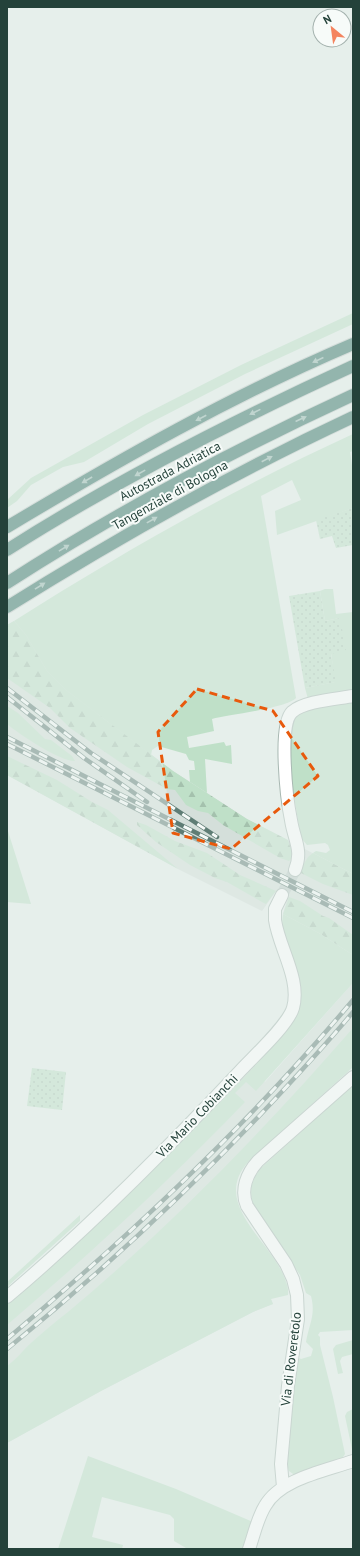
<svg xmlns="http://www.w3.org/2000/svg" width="360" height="1556" viewBox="0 0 360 1556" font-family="'PT Sans',sans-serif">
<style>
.built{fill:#d4dfda}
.green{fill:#bfe0c8}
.forest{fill:url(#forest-firs)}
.garden{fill:url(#garden-dots)}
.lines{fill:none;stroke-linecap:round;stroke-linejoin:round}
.minor-tunnel{stroke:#bfccc8;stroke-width:12;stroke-dasharray:12 6;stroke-linecap:butt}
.minor-casing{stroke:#a8b8b2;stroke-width:14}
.motorway-casing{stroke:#c2cac8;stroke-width:14}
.minor{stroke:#fff;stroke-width:12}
.motorway{stroke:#2f6f62;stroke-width:12}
.rail-casing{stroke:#5f7d75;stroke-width:4.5}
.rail{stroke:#f7fbf9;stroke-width:3;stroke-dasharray:9;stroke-linecap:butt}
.oneway{fill:#93b5ae}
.marked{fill:none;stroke:#e8590c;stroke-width:3;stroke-dasharray:8 5;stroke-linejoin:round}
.labels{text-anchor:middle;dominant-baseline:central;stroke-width:4;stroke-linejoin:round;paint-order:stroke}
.street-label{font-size:13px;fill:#24423a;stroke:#f7fbf9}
</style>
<defs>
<pattern id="forest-firs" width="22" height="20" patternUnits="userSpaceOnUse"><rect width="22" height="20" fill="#bfe0c8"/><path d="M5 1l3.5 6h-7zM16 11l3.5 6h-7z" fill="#a4c1ad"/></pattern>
<pattern id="garden-dots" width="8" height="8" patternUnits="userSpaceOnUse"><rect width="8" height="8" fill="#bfe0c8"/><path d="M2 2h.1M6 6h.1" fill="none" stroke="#a4c1ad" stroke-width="1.8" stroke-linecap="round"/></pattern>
</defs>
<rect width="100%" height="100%" fill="#e6efeb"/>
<path class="built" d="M14,621l86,96 34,25 39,29 74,48 106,55v81l-34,-22 -36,-19 5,-18 -12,-5 -14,20 -84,-42 -171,-94v-150z
M353,983v84l-110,99 -9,18 -4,16 43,104 -20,8 -152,79 -94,52v-139l72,-62 101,-99 70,-74 15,13z"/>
<path class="green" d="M353,313v11l-108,50 -97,50 -64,38 -21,5 -32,18 -14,16 -10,7v-8l24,-22 112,-63 98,-50z
M353,434v17l-3,1 3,20v36l-76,27 -2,-24 26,-11 -9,-20 -31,16 35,202c-9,10 -68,17 -84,21l2,12 -27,6 2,11 35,-6 2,4 5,-1 1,19 -27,-5 2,34 -17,-11 -1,-12h6l-1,-9 -5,-1 -3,-6 -28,-8 -6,4 -1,5 -85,-65 -19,-19 -21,-36 -12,-14c109,-69 221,-133 339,-187z
M325,589h8l3,25 17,-2v78l-45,9 -3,-11 30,-6 -4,-29 9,-35 -15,3 -5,-30z
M353,700v174l-40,-21 3,-2 10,2 4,-3 -2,-5 -3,-2 -18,2 -6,-7c-5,-32 -15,-78 -11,-109 2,-9 8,-15 15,-19z
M7,706l11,7 27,26 6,1 21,16 3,5c-14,1 -56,-27 -68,-37z
M7,828l24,76 -24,-2z
M283,914l36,19 34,22v28l-97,108 -10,-9 -11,11 10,9c-76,79 -155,152 -238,223v-21c67,-56 129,-116 190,-178 32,-33 72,-72 99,-110 16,-38 -19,-68 -13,-102z
M353,1028v39l-104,94c-37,40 15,75 33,111 3,7 7,15 6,23l-17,4 2,5 -20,8 -152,79 -94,52v-77c10,-7 15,-15 24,-23 12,-11 24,-21 37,-31 103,-86 197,-183 285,-284z
M353,1085v245l-33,2 -2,3 2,2v8l13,52 12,57 -4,6 -45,16 -7,-5 -2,-7 10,-107 4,2 10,-3 2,-7 -7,-7c3,-18 10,-27 5,-46l-5,-3 -6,-18 -44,-65c-8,-15 -6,-29 5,-42z
M80,1215v6l-73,66v-5z
M353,1340v14l-11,3 -2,4 3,12 -5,1 -5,-25 3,-4z
M353,1409v45l-8,-38 2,-4z
M88,1456l88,33 77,33 -9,27h-47l-11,-1 -12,-7v-22l-4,-4 -68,-18 -10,40 31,8 -1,4h-64z"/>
<path class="forest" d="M14,621l12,14 21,36 19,19 107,81 74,48 41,21 4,12 -1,7 -2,2 -9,-3 -57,-33 -15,-12 -10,-2 -12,-6 -11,-15 -8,-1 -40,-22 -57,-39 -20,-20 -43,-30v-53z
M7,756l50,24 35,22 16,8 70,59 -171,-94z
M137,822l9,3 29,16 32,12 33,22 36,16 -10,13 -4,-2 -35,-20 -12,-4 -25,-13 -34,-23 -19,-17z
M313,853l40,21v21l-30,-11 -24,-12 9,-15z
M289,897l11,4 23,15 6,2 24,17v20l-34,-22 -36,-19z"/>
<path class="garden" d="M353,508v37l-17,3 -4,-12 -12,3 -4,-19z
M320,591l5,30 15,-3 6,32 -15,4 5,28 -31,6 -16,-92z
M32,1068l34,4 -4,38 -35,-4z"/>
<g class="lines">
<path class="minor-tunnel" d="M282,895l13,-25"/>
<g class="minor-casing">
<path id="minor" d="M295,870c8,-20 -1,-30 -4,-50 -4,-19 -13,-95 1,-108 12,-11 45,-13 61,-16
M7,1297c83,-70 160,-148 234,-227 13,-14 47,-45 52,-62 8,-29 -14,-60 -18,-88v-11l7,-14
M283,1487l-2,-23 7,-78 10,-67 -1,-24 -4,-16 -7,-15 -39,-58c-7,-16 0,-33 11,-45l95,-84
M249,1549c5,-14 8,-30 16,-43 15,-27 60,-35 88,-45"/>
</g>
<g class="motorway-casing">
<path id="motorway" d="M7,527c112,-67 226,-132 346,-183
M7,550c110,-70 228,-130 346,-184
M7,583c110,-71 227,-133 346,-188
M7,607c112,-70 226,-134 346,-190"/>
</g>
<use href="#minor" class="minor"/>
<use href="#motorway" class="motorway"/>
<g class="rail-casing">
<path id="rail" d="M7,688l84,65 126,84
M7,697l77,61 63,44
M7,737l346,175
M7,744l346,174
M7,1339c124,-104 242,-215 346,-339
M7,1349c90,-73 175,-152 255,-236 31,-33 62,-66 91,-101"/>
</g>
<use href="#rail" class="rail"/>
</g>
<defs><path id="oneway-solid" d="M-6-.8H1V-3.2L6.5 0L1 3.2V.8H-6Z"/></defs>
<g class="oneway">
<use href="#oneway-solid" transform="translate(318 360) rotate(155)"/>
<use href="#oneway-solid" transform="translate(255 412) rotate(154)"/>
<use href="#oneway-solid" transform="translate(201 418) rotate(152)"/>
<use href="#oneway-solid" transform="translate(301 419) rotate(-25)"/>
<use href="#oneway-solid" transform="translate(267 459) rotate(-27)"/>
<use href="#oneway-solid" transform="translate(140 473) rotate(151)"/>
<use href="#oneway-solid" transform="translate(87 480) rotate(150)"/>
<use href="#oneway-solid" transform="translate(152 520) rotate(-29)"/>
<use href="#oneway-solid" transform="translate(64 548) rotate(-31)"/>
<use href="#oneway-solid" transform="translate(40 586) rotate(-32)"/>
</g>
<path d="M0 0H360V1556H0ZM197,689l76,22 45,65 -87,73 -58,-16 -15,-101z" fill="#e6efeb" fill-opacity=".55" fill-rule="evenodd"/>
<path class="marked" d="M197,689l76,22 45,65 -87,73 -58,-16 -15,-101z"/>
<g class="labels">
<g class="street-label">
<text transform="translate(170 471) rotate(-28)">Autostrada Adriatica</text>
<text transform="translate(170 495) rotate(-29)">Tangenziale di Bologna</text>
<text transform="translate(197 1116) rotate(-46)">Via Mario Cobianchi</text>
<text transform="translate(291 1359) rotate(-83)">Via di Roveretolo</text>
</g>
</g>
<rect width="360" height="1556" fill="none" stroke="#24423a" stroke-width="16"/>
<g transform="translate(332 28) rotate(331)"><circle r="19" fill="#f7fbf9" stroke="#a3b1ad"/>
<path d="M0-3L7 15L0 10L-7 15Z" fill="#f4845f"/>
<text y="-6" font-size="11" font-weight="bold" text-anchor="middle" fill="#24423a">N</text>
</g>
</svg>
